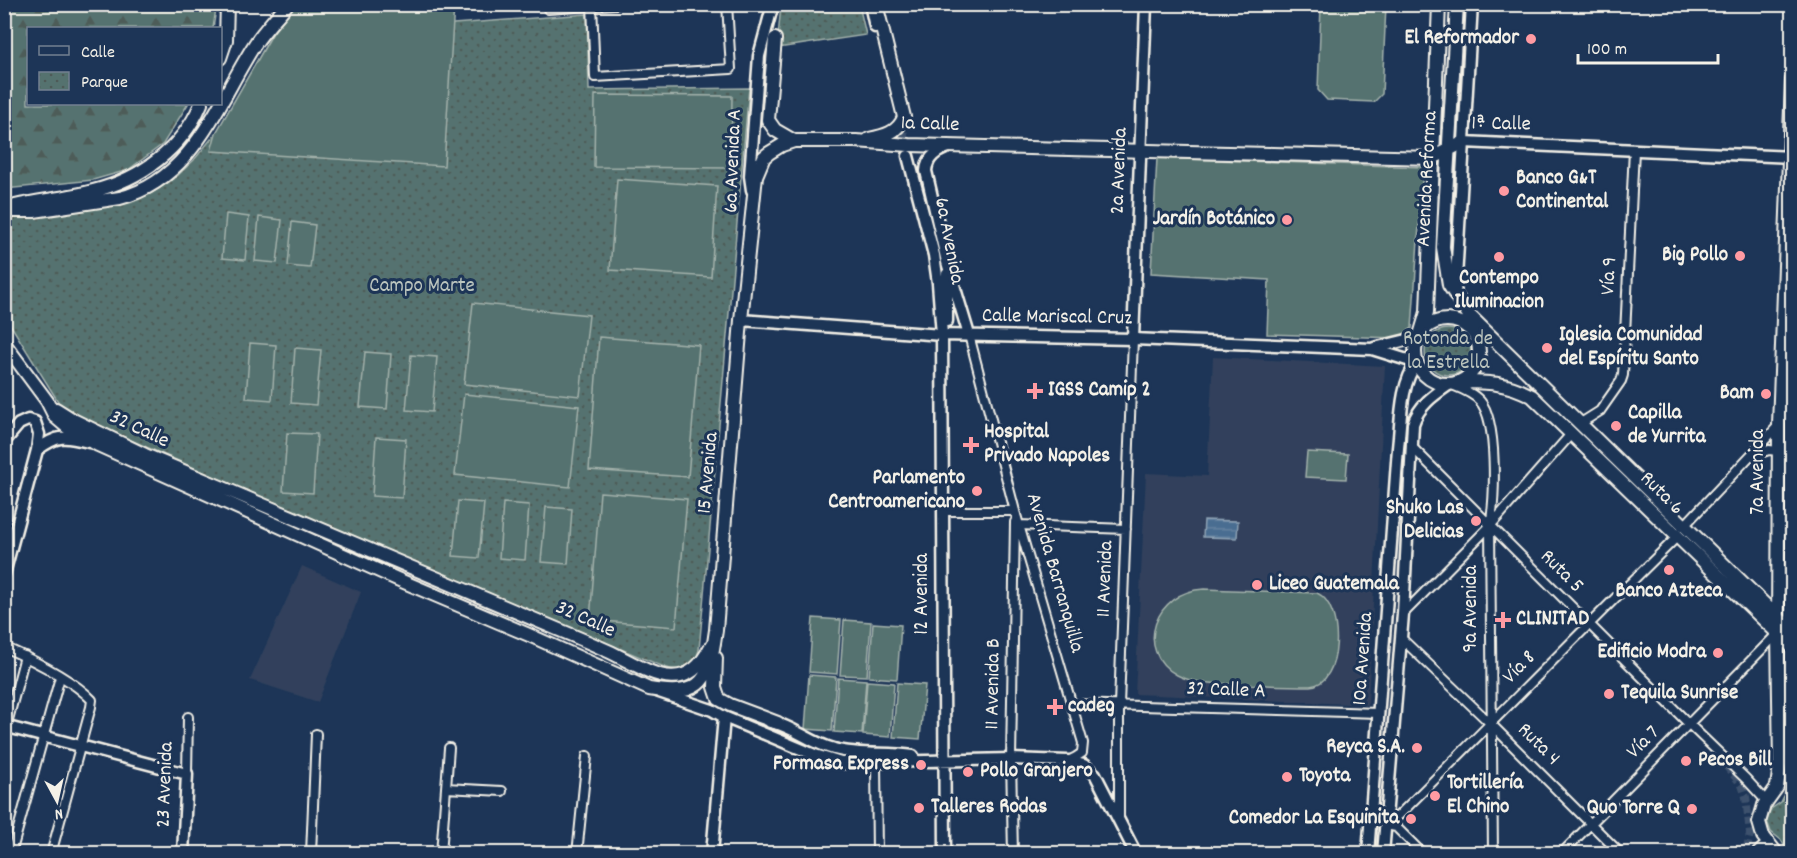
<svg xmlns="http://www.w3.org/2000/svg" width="1797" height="858" viewBox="0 0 1797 858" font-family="Dekko,sans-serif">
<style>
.built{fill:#30415c}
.forest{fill:url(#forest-firs);stroke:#a4b2ac;stroke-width:1.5}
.park{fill:url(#park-dots);stroke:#a4b2ac;stroke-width:1.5}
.garden{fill:#55726f;stroke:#a4b2ac;stroke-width:1.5}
.water{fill:url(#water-rules);stroke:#8ea2b4;stroke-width:1.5}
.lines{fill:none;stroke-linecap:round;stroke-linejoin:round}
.street-tunnel{stroke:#3d516d;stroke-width:8;stroke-dasharray:8 4;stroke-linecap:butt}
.secondary-tunnel{stroke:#3d516d;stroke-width:10;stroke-dasharray:10 5;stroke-linecap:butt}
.street-casing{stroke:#f4f1e8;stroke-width:12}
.secondary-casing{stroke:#f4f1e8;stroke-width:15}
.primary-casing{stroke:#f4f1e8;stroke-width:16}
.street{stroke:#1d3557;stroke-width:8}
.secondary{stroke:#1d3557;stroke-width:10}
.primary{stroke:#1d3557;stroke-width:12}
.poi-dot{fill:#ff9aa2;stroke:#1d3557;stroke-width:2}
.labels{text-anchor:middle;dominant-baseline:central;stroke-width:6;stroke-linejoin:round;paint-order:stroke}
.poi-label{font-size:21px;font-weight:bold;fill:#f4f1e8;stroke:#1d3557;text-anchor:start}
.street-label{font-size:21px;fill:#f4f1e8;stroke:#1d3557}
.park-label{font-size:21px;fill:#bcc5be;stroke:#1d3557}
</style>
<defs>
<pattern id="forest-firs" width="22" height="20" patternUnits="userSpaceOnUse" patternTransform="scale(1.5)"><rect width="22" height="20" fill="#55726f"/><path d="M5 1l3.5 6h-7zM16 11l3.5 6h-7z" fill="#4e5b58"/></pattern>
<pattern id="park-dots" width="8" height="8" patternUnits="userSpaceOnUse" patternTransform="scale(1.5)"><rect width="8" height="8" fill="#55726f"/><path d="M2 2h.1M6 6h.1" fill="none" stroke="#4e5b58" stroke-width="1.8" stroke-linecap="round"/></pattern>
<pattern id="water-rules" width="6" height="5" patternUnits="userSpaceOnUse" patternTransform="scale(1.5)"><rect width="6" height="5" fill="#4a6d91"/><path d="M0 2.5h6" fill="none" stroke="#6582a0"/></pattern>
</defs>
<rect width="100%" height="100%" fill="#1d3557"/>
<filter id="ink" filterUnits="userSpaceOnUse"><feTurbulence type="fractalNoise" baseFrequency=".0167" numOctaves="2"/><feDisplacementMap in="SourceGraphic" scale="12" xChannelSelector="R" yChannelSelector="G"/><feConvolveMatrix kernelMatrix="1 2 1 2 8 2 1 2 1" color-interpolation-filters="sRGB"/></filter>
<g filter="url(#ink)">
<path class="built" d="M1213,357l172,9 -17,339 -233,-11 11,-221 61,3z
M302,566l59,26 -43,110 -68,-22z"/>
<path class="forest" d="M213,4l3,5 -3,19h-185v76h160l-25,40 -35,26 -35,10 -88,9v-184z"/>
<path class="park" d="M295,5l158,19 134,-10 2,76 160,-2 -50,562c-4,17 -20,23 -35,17l-337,-141 -233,-102 -21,-10 -14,-11 -54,-87 -1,-97 115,-15 31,-10 24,-15 20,-19 22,-27 65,-114z
M781,5h78l7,30 -89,13z
M1425 352a23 23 0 1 1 46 0a23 23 0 1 1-46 0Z
M1788,788c7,21 7,45 1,66l-8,-14 -10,-8 -4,-11 4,-12 10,-7z"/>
<path class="garden" d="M295,5h159l-10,161 -233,-15 5,-18 65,-114z
M1321,5h65l-4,89 -8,8 -47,-2 -9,-10z
M595,95l137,1 -1,72 -137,-1z
M1157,158l266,9 -11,161 -14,10 -131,-4 2,-54 -118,-7z
M617,179l100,7 -6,91 -101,-7z
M226,214l23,3 -4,43 -23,-2z
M259,217l23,3 -5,43 -22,-2z
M292,222l23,3 -5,43 -22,-2z
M473,303l116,12 -9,81 -116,-12z
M599,337l100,8 -11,132 -99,-7z
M250,343l26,2 -4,55 -26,-2z
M295,348l26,2 -5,55 -25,-2z
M365,352l26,2 -4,55 -27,-2z
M411,355l26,2 -5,55 -26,-2z
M464,394l115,12 -9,81 -115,-12z
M287,433l30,1 -4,59 -30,-2z
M376,437l30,2 -4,59 -30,-2z
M1307,452l41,2 -2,25 -41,-2z
M600,492l87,7 -11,128 -86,-7z
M458,501l26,2 -5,55 -26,-2z
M503,503l26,2 -4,55 -26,-2z
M546,507l26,2 -4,55 -27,-2z
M1204,589l113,4c28,12 26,92 -7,93 -23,0 -46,-1 -69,-2 -21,-1 -45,1 -64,-9 -44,-24 -22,-84 27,-86z
M813,618l28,2 -4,54 -28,-2z
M844,620l27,2 -4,54 -27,-1z
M873,623l28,2 -4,54 -28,-2z
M809,675l27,2 -4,54 -27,-2z
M838,678l28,2 -4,54 -28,-2z
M867,681l27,2 -4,54 -27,-2z
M897,683l28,2 -5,54 -27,-2z"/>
<path class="water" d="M1204,520l34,1 -1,17 -34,-1z"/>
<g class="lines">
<path class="street-tunnel" d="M1718,756l24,29 4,12 4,37 -2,10 -6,10"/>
<path class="secondary-tunnel" d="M899,118l8,34"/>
<g class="street-casing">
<path id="street" d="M592,4l3,73 136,-8 -4,-65
M548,9l68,-5
M969,335l47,180 67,228 -1,10 -6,4 -8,4
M1452,385c10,4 21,8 28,16 18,20 15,98 10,125l3,328
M1581,423l19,-12 21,-30 2,-6 11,-225
M1412,447l277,277 57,55 21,23
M1751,456l18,-6 9,1
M942,511h73
M1019,525l107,4
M1685,525l94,-100
M1403,614l87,-88 82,-93
M1401,638l90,86 130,130
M4,647c27,12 68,32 88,53l-1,7 -40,147
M1072,704l307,9
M4,735l21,-79
M876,762l1,92
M187,774l1,-57
M446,788l56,3
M1119,817v-112l14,-366
M1386,820l12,-4c93,-92 185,-187 279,-279
M1386,825l10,2 27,27
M11,854l49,-177
M311,854l5,-120
M441,854l8,-106
M577,854l10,-98
M1013,854l-2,-95 4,-237
M1561,854l217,-221
M1755,854l13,-12"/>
</g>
<g class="secondary-casing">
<path id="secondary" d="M870,4l5,23
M1464,142l328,15
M949,147c-12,4 -22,10 -23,24l21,91 22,73
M908,156l26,99 4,28 4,52 3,519
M752,190l-2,-14 9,-120 14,-52
M1455,296l17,-292
M741,320l201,15 191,4 239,10 45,14c-17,20 -16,59 -19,85l-30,406
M947,321v-47
M1133,339l13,-335
M1374,348l37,-9 9,-4
M4,442l15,-18 9,-4 7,2 4,12 -2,16 -33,124
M37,450c21,-16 28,-14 52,-8
M659,692l53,18 12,7 91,38 26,8 170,-4 57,2 16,4 11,9 41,80
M770,722c20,2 42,22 64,27 26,7 53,3 79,7
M4,726l183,48 -4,80
M712,854l12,-137
M1383,854l20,-240 10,-190c6,-19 21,-29 37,-40"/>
</g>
<g class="primary-casing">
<path id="primary" d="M1457,4l-14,243 6,38 19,29 324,317
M775,39l-7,81 7,10 19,11
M220,58l6,-18 1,-36
M869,139c15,-3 29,-6 35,-22l-28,-113
M15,206c26,-6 53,-8 78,-15 48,-12 89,-42 108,-87
M4,211h30l86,-13c74,-19 98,-97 135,-154 9,-14 22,-27 32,-40
M1415 352a32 32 0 1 1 64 0a32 32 0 1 1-64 0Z
M1420,335l7,-23 12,-308
M4,343l43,58 8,16 13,11 30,17 299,134 132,56 120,54c56,9 60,-10 67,-59l25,-310 15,-144 8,-19 5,-4 13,-8 12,-4h62l53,4 524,13 31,-16
M1458,382c30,0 47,0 74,14l260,251
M56,409l19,12 70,34 412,174c17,7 34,14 51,22 37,17 76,50 102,-3
M1792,634v-151
M716,658l-1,29 4,12 11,6 48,18
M1777,854l-14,-18 -4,-14 5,-17 13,-18 3,-22 -2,-132 1,-208 13,-345"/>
</g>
<use href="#street" class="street"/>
<use href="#secondary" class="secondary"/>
<use href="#primary" class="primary"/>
</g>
</g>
<g class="poi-dot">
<circle cx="1531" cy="39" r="6"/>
<circle cx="1504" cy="191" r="6"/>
<circle cx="1287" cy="220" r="6"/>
<circle cx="1740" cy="256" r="6"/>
<circle cx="1499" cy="257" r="6"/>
<circle cx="1547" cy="348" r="6"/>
<path d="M1032 382h6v6h6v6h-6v6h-6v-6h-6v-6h6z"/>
<circle cx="1766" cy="394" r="6"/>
<circle cx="1616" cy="426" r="6"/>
<path d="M968 436h6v6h6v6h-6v6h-6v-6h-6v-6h6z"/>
<circle cx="977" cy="491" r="6"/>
<circle cx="1476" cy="521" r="6"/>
<circle cx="1669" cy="570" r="6"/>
<circle cx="1257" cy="585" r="6"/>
<path d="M1500 611h6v6h6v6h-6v6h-6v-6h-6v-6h6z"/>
<circle cx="1718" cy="653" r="6"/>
<circle cx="1609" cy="694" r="6"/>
<path d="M1052 698h6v6h6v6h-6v6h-6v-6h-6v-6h6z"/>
<circle cx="1417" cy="748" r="6"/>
<circle cx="1686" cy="761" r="6"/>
<circle cx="921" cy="765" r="6"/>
<circle cx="968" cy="772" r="6"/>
<circle cx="1287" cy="777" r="6"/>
<circle cx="1435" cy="796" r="6"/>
<circle cx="919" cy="808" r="6"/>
<circle cx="1692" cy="809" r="6"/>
<circle cx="1411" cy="819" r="6"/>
</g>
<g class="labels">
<g class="poi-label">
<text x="1519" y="39" text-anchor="end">El Reformador</text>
<text x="1516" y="179">Banco G&amp;T<tspan x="1516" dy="24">Continental</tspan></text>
<text x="1275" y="220" text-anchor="end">Jardín Botánico</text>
<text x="1728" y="256" text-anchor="end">Big Pollo</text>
<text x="1499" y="279" text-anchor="middle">Contempo<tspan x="1499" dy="24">Iluminacion</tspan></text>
<text x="1559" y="336">Iglesia Comunidad<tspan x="1559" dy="24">del Espíritu Santo</tspan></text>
<text x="1048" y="391">IGSS Camip 2</text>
<text x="1754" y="394" text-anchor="end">Bam</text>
<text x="1628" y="414">Capilla<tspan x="1628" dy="24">de Yurrita</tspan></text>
<text x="984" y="433">Hospital<tspan x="984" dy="24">Privado Napoles</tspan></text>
<text x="965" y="479" text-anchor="end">Parlamento<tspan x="965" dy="24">Centroamericano</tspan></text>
<text x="1464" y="509" text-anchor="end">Shuko Las<tspan x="1464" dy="24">Delicias</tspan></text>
<text x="1269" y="585">Liceo Guatemala</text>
<text x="1669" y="592" text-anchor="middle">Banco Azteca</text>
<text x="1516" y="620">CLINITAD</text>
<text x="1706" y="653" text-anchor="end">Edificio Modra</text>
<text x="1621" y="694">Tequila Sunrise</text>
<text x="1068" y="707">cadeg</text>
<text x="1405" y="748" text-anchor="end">Reyca S.A.</text>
<text x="1698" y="761">Pecos Bill</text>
<text x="909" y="765" text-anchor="end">Formasa Express</text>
<text x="980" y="772">Pollo Granjero</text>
<text x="1299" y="777">Toyota</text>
<text x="1447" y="784">Tortillería<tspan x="1447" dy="24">El Chino</tspan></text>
<text x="931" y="808">Talleres Rodas</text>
<text x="1680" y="809" text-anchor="end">Quo Torre Q</text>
<text x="1399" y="819" text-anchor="end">Comedor La Esquinita</text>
</g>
<g class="street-label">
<text transform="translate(930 125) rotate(2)">1a Calle</text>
<text transform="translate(1501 125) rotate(1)">1ª Calle</text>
<text transform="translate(734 161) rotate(-88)">6a Avenida A</text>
<text transform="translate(1120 171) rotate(-88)">2a Avenida</text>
<text transform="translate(1428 179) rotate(-87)">Avenida Reforma</text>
<text transform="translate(948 241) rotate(79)">6a Avenida</text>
<text transform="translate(1610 276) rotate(-87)">Vía 9</text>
<text transform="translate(1057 318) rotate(1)">Calle Mariscal Cruz</text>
<text transform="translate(139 430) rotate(25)">32 Calle</text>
<text transform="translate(1759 472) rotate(-90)">7a Avenida</text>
<text transform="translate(709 473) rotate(-85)">15 Avenida</text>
<text transform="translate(1661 494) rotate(45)">Ruta 6</text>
<text transform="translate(1561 572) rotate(45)">Ruta 5</text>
<text transform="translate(1054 573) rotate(74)">Avenida Barranquilla</text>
<text transform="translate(1106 579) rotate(-88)">11 Avenida</text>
<text transform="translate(923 594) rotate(-90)">12 Avenida</text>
<text transform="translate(1472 609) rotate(-90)">9a Avenida</text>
<text transform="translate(585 620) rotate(24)">32 Calle</text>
<text transform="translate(1364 659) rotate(-86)">10a Avenida</text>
<text transform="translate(1520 668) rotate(-46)">Vía 8</text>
<text transform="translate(994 684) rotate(-89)">11 Avenida B</text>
<text transform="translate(1226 691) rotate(2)">32 Calle A</text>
<text transform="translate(1644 743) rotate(-45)">Vía 7</text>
<text transform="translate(1538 745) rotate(45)">Ruta 4</text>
<text transform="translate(166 785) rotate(-88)">23 Avenida</text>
</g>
<g class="park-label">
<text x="422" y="287">Campo Marte</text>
<text x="1448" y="340">Rotonda de<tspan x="1448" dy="24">la Estrella</tspan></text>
</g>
</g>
<rect width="1797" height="858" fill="none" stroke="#1d3557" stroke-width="24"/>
<rect x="12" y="12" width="1773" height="834" fill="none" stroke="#f4f1e8" stroke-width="2" filter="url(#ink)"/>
<rect x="27" y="27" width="195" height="78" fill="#1d3557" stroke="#738091" stroke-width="1.5"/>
<rect x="39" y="46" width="30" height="9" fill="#1d3557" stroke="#738091" stroke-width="1.5"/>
<text x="81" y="57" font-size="18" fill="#f4f1e8">Calle</text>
<rect x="39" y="72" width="30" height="18" fill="url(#park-dots)" stroke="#738091" stroke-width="1.5"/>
<text x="81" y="87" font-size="18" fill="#f4f1e8">Parque</text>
<g transform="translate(57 801) rotate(172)" stroke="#1d3557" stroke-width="4.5" paint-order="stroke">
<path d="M0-4.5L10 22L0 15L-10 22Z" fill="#f4f1e8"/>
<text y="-9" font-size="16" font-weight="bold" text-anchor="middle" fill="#f4f1e8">N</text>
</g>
<path d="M1578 54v9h140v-9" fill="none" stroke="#f4f1e8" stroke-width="3"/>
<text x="1587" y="54" font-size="18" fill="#f4f1e8" stroke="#1d3557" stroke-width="4.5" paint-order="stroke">100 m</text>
</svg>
